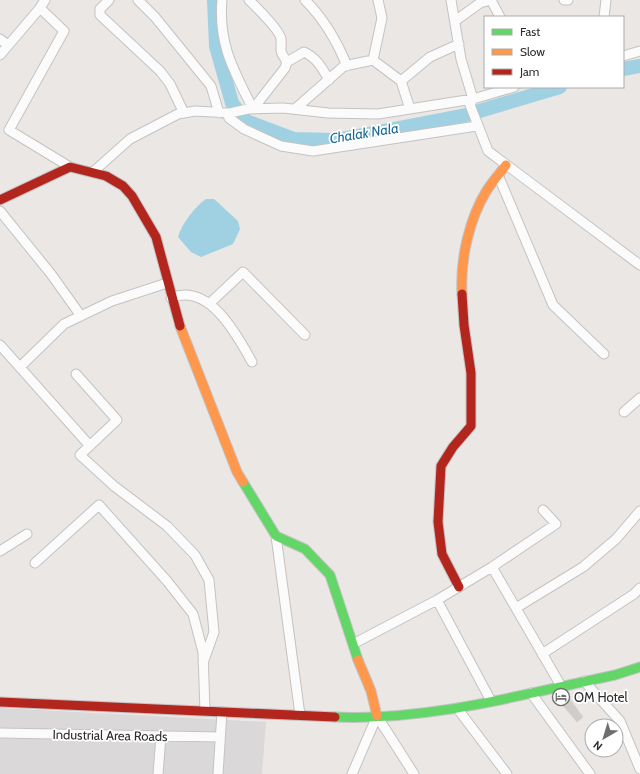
<svg xmlns="http://www.w3.org/2000/svg" width="640" height="774" viewBox="0 0 640 774" font-family="Cabin,sans-serif">
<style>
.industrial{fill:#dbd8da}
.water{fill:#9fd1e3}
.lines{fill:none;stroke-linecap:round;stroke-linejoin:round}
.river{stroke:#9fd1e3;stroke-width:14}
.building{fill:#cfcdcb;stroke:#d5d3d0}
.street-casing{stroke:#c4c3c3;stroke-width:11}
.fast-casing{stroke:#c4c3c3;stroke-width:11}
.slow-casing{stroke:#c4c3c3;stroke-width:11}
.jam-casing{stroke:#c4c3c3;stroke-width:11}
.street{stroke:#fcfbfb;stroke-width:9}
.fast{stroke:#63d668;stroke-width:9}
.slow{stroke:#ff974d;stroke-width:9}
.jam{stroke:#b3261e;stroke-width:9}
.labels{text-anchor:middle;dominant-baseline:central;stroke-width:3.5;stroke-linejoin:round;paint-order:stroke}
.poi-label{font-size:13px;fill:#2d2d2d;stroke:#fff;text-anchor:start}
.street-label{font-size:13px;fill:#2d2d2d;stroke:#fff}
.water-label{font-size:14px;font-style:italic;fill:#1b6892;stroke:#fff}
</style>
<rect width="100%" height="100%" fill="#eae7e4"/>
<path class="industrial" d="M0,708l266,14 -4,52h-262z"/>
<path class="water" d="M206,199h8l24,22 2,8 -7,15 -32,13 -10,-5 -13,-15c4,-14 17,-30 28,-38z"/>
<g class="lines">
<path class="river" d="M214,0l2,46 16,57 14,18 48,18 42,1 130,-25 94,-28
M623,69l17,-3"/>
</g>
<path class="building" d="M566,694l17,23 -6,5 -22,-26z"/>
<g class="lines">
<g class="street-casing">
<path id="street" d="M45,0l-5,8 24,23 -55,99 61,37
M109,0l-9,9v6l60,56 10,13 14,29
M138,0l17,17 56,69 8,27
M222,0c-4,44 12,71 31,109l32,-41 2,-6c-9,-14 -5,-9 -6,-23 -1,-9 -25,-32 -32,-39
M305,0c19,19 32,41 42,66
M451,0l10,59 12,40 -3,6 18,46 152,114
M564,0h4
M604,17l2,-17
M455,21l25,-18 11,-3 9,17
M0,39l8,6
M0,55l40,-47
M623,56l17,-5
M373,60l9,-42 -4,-18
M287,62l17,-10c13,6 18,16 25,28
M401,81l29,-24 29,-13
M295,109l49,-43 29,-6 28,21 9,28
M227,113l2,5 15,11 37,17 32,5 164,-25
M93,172l37,-33 48,-25 17,-3 35,2 18,-4 35,-1 45,5 50,1 95,-15 41,-12
M498,175l55,130 51,49
M0,211l51,63 30,42
M171,298c38,-16 66,37 81,64
M209,304l34,-32 62,63
M0,345l90,101
M20,367l44,-43 48,-23 55,-18
M76,374l41,46 -37,35 34,31 53,40 28,29 14,25 5,52 -11,31
M624,412l16,-14
M276,536l24,179
M0,551l27,-17
M35,563l64,-58 68,76 26,33 10,38 2,59
M492,567l69,119
M437,600l54,101
M516,608l67,-41 33,-28 24,-28
M353,644l84,-44 55,-33 64,-43 -13,-14
M542,654l92,-60 6,-6
M584,681l36,40 20,48
M531,693l59,81
M457,708l50,66
M377,716l37,58
M0,733l220,4
M158,774l3,-38
M218,774l4,-62
M352,774l25,-58"/>
</g>
<g class="fast-casing">
<path id="fast" d="M243,482l33,54 29,13 25,26 28,85
M335,717c95,4 188,-23 280,-42l25,-8"/>
</g>
<g class="slow-casing">
<path id="slow" d="M462,294c-2,-34 7,-75 25,-104 6,-9 13,-17 19,-25
M180,326l57,146 6,10
M358,660l13,31 6,25"/>
</g>
<g class="jam-casing">
<path id="jam" d="M0,200l70,-33 36,9 17,10 9,10 24,41 24,89
M459,587l-17,-33 -4,-32 3,-56 12,-19 18,-21v-53l-7,-48 -2,-31
M0,702l335,15"/>
</g>
<use href="#street" class="street"/>
<use href="#fast" class="fast"/>
<use href="#slow" class="slow"/>
<use href="#jam" class="jam"/>
</g>
<defs>
<g id="hotel-ring" transform="scale(0.9)"><circle r="9.5" fill="#fff" stroke="#6f6e6d" stroke-width="1.5"/><path d="M-6-4.5h1.5V1H6V5H4.5V3h-9V5H-6ZM-4 0a1.8 1.8 0 1 1 3.6 0ZM.5 0V-2.5h3Q6-2.5 6 0Z" fill="#6f6e6d"/></g>
</defs>
<g fill-rule="evenodd">
<use href="#hotel-ring" x="561" y="697"/>
</g>
<g class="labels">
<g class="poi-label">
<text x="574" y="697">OM Hotel</text>
</g>
<g class="street-label">
<text transform="translate(110 735) rotate(1)">Industrial Area Roads</text>
</g>
<g class="water-label">
<text transform="translate(364 133) rotate(-9)">Chalak Nala</text>
</g>
</g>
<rect x="484" y="16" width="140" height="72" fill="#ffffff" stroke="#ababab"/>
<rect x="492" y="29" width="20" height="6" fill="#63d668" stroke="#ababab"/>
<text x="520" y="36" font-size="12" fill="#2d2d2d">Fast</text>
<rect x="492" y="49" width="20" height="6" fill="#ff974d" stroke="#ababab"/>
<text x="520" y="56" font-size="12" fill="#2d2d2d">Slow</text>
<rect x="492" y="69" width="20" height="6" fill="#b3261e" stroke="#ababab"/>
<text x="520" y="76" font-size="12" fill="#2d2d2d">Jam</text>
<g transform="translate(604 738) rotate(218)"><circle r="19" fill="#ffffff" stroke="#ababab"/>
<path d="M0-3L7 15L0 10L-7 15Z" fill="#6f6e6d"/>
<text y="-6" font-size="11" font-weight="bold" text-anchor="middle" fill="#2d2d2d">N</text>
</g>
</svg>
